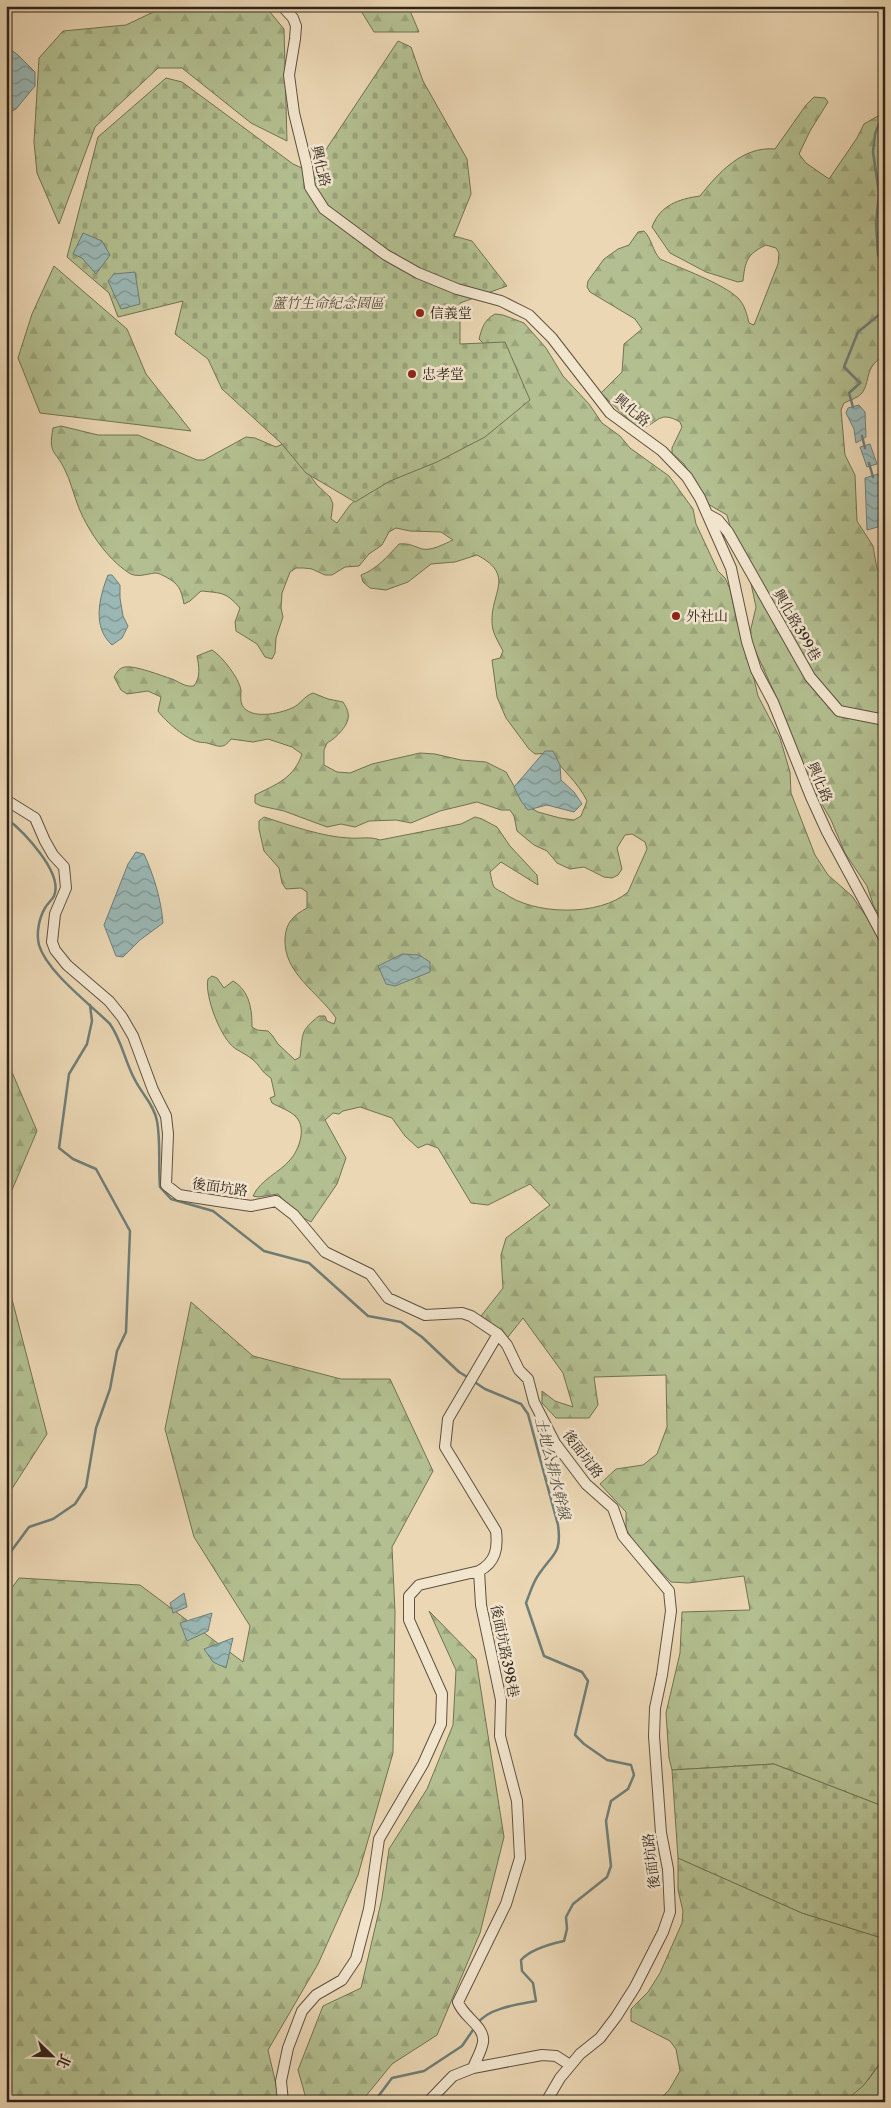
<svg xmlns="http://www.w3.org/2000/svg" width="891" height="2108" viewBox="0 0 891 2108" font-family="'Libre Caslon Text','Noto Serif TC',serif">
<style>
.green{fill:#b3bf90;stroke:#717254}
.forest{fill:url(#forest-firs);stroke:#717254}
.cemetery{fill:url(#cemetery-stones);stroke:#717254}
.water{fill:url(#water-waves);stroke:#6f7d77}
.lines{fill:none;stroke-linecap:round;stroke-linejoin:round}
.stream{stroke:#6f7d77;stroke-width:2.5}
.minor-casing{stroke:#5e5140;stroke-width:12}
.minor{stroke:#f2e5ce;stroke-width:10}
.poi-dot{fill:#8f2418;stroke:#f2e5ce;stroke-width:2}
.labels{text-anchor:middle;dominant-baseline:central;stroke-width:5;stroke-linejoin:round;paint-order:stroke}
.street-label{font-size:14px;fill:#2f2419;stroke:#f2e5ce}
.park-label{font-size:14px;font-style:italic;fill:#504b37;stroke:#f2e5ce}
.poi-label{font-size:14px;fill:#2f2419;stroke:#f2e5ce;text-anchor:start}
.water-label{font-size:15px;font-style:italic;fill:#4f5048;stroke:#f2e5ce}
</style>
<defs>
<pattern id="forest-firs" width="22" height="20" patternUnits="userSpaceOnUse" patternTransform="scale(1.25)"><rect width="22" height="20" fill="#b3bf90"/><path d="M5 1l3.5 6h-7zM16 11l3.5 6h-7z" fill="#9aa47c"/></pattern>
<pattern id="cemetery-stones" width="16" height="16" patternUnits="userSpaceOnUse" patternTransform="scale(1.25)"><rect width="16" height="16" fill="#b3bf90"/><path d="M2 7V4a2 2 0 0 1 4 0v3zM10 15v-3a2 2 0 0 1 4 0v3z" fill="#9aa47c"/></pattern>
<pattern id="water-waves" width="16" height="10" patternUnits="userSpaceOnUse" patternTransform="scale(1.25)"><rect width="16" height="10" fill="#9ab8b5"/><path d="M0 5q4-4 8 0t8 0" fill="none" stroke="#7e9592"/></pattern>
</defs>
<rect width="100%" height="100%" fill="#ebd7b4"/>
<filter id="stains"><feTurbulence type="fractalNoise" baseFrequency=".004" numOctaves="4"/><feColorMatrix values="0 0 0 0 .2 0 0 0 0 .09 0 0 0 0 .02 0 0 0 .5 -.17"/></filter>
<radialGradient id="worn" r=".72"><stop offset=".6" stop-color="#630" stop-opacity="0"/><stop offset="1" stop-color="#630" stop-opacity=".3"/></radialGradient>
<path class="green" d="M885,2057v45h-48l31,-22z"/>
<path class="forest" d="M166,6h99l19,23 3,112 -36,-18 -69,-55h-24l-63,59 -36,97 -22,-51 -3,-31 5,-84 24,-27 63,-6z
M358,6h50l11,26h-45z
M814,97l11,1 3,4 -18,29 -11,23 7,9 23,16 28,-41 7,-14 14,-8 7,6v239l-6,-2c-14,11 -9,23 -17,34 -4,5 -12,7 -18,10l-3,7 4,45 10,20 2,46 16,25 4,23 8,5v349l-11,-16 -7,-21 -22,-33 -14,-33 -23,-40 -33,-86 -26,-57 7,-30 -6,-28 -17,-42 -6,-22 -19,-11 -24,-40 -12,-11v-5l10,-21 -2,-5c-24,-14 -22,6 -43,6l-36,-35 21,-21 2,-28 18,-15 -7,-10 -45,-27 -3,-5 1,-6 16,-22 14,-10 11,-4 9,-13 6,-1c8,8 8,19 16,28 22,10 62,24 78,39 7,7 9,17 11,25l5,2 24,-61 1,-11 -3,-5 -10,-3c-19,9 -21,16 -23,36l-5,1 -32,-10 -36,-19 -18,-26c8,-22 27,-28 48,-31 19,-24 43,-50 75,-47l31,-44z
M54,266l73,63 19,45 45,57 -151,-18 -22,-55 14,-44z
M495,314l8,1 21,8 22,25 17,28 26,28 13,19 18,13 10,12 39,28 24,33 3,15 22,47 7,7 5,11 7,33 11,31 10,43 22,42 10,34 1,21 24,62 13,20 24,21 18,26 15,30v855l-111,-43 -102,6 -3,-12 -3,-45 14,-60 2,-41 68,-2 -6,-34 -56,7 -17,-1 -36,-38 -9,-15v-17l-26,-28 16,-15 27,-4 14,-11 10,-27 -1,-52 -72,2 4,28 -9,13h-33l-14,-15v-12l13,10 18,6 -10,-34 -40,-55 -15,19 -27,-21 22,-28 -2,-33 5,-17 44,-33 -20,-21 -42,21 -17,-2 -33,-55 -11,-4 -9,4 -13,-12 -13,-18 -32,-11 -17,4 -4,3 -6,-1 -8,7 21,38 -9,26 -26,38 -15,-8 -18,-20 -20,3 -5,-1c8,-17 26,-23 37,-36 9,-10 17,-32 6,-43 -5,-6 -17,-10 -24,-14l-2,-5 5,-2 -4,-18c-11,-7 -10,-12 -19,-19 -5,-4 -11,-7 -16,-10 -15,-9 -32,-54 -28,-70l4,-3 5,2 7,10 9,-7c17,10 19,29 19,46l5,3 11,1 4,4 6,9 17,16 5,-3c3,-24 0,-26 19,-41h6l2,5 7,3 2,-6c-18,-26 -53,-45 -51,-80 1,-16 9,-23 22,-30v-16l-6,-4 -15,1 -4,-6 -3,-15 -15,-17 -5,-22v-8l5,-4c25,8 59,20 85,21 11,1 20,-2 31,2l81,-16 14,-7 7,2 15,8 13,19 27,29 1,10 -37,-23 -11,10c1,4 2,11 4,15 2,2 7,5 10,6 29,22 95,24 124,-1l19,-43 -2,-7 -13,-8 -7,1 -8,13 5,21 -4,6 -6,3 -8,-1 -20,-10 -14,2 -13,-6 -10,-12 -13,-6 -17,-14 -3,-15 -4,-6h-9l-24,-8 -37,9 -29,12 -15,-3 -27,1 -14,6 -14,-3 -14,3 -43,-16 -23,-5 -6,-3v-8c22,-11 39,-17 47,-41l-10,-7 -24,-8 -15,3 -22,-3c-8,11 -13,7 -24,4 -3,-1 -6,0 -8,-1 -12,-2 -34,-21 -41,-31l3,-14 -13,-6 -21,3 -6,-4 -7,-13c3,-5 5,-9 11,-10 10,-2 37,9 47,12 8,3 12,8 22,7 7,-10 5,-19 3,-30l15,-6c10,6 27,28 29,40 0,5 -1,10 1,15 8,15 37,9 50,3 8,-3 12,-12 21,-15l15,6 15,3c2,3 5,8 5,11 3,11 -13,26 -21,30l-3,7v15l13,7 13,1 22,-9 48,-11 15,1 26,6 25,2 20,10 19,33 13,7 22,6 14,2 7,-4 6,-15c-9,-19 -25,-31 -37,-48l-15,1 -6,-5 -23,-31 -9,-21 -5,-37 8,-2 3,-7c-3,-6 -8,-14 -10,-21 -7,-35 26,-53 -16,-75l-22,7 -24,2 -23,18 -22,8 -16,-2 -7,-6 -2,-7c16,-6 27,-19 38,-31 10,-1 14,2 23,5 10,2 22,-5 31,-9l-12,-8 -31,-1 -14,-3 -7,4 -7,13 -13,9 -10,12 -14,1 -13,8h-7l-13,-6 -8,-1h-8l-6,4 -8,21 -1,15 2,9 -7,21 -1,15 -3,6 -7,-2 -8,-13 -21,-13 -1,-9 5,-14c-14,-16 -18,-15 -39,-17l-11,10 -6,3c-3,-15 -5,-20 -18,-27 -4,-2 -7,-4 -11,-4 -9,1 -18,5 -26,0 -23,-15 -43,-45 -52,-70 -4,-11 -7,-23 -12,-33 -10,-21 -17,-15 -12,-42l8,-2 37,9h40l59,25h7l42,-23 9,1 21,9 7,-3 18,19 16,22 13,12 3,7 -2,15 6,4 13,-18 36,-31 98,-130 -5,-5c3,-11 5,-19 16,-25z
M6,1058l31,73 -31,73z
M6,1276l41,158 -41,64z
M191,1302l62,54 88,23h49l43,92 -41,76 3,65 -2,141 -35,122 -40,89 -50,86 12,52h-274v-506l13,-18 121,7 103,77 7,-36 -56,-89 -29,-108z
M429,1611l47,48 28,178 -24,96 -43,102 -45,29 -31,38h-54l-9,-32 25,-64 38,-18 21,-90 7,-49 38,-60 26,-64 3,-55z
M678,1858l124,55 83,26v117l-21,29 -20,17h-187l12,-12 11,-19 -4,-22 -6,-8 -39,-20v-12l17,-17 12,-19 22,-50 1,-12 -5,-21z"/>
<path class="cemetery" d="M398,41l13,6 12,34 44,78 4,35 -17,42 18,5 35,45 -47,17v41l45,-2 25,58 -45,37 -48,25 -47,19 -35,21 -49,-29 -25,-30 -59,-54 -14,-30 -33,-25 8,-33 -65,16 -9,-24 -42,-36 31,-120 68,-59 16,4 111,82 18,8z
M774,1764l111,43v132l-83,-26 -124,-55 -6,-88z"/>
<path class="water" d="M6,46l12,9 17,17v14l-19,23 -10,5z
M83,233l19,8 8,14 -14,19 -14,-16 -9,-4z
M135,272l5,32 -19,5 -13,-28 6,-7z
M859,405l6,7 1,25 -10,6 -2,-14 -8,-16 2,-5z
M870,444l7,20 -10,3 -7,-20z
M878,474l7,15v36l-18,5 -2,-52z
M108,575h4l8,10v13l3,18 5,10 -6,12 -10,7c-20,-18 -13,-47 -4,-70z
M545,751h8l7,14 1,15 13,12 8,12 -8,8 -27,-7 -19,5 -7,-9 -7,-14z
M136,852l8,2c10,22 17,45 19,69l-23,17 -17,17 -7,-1 -12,-31 24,-61z
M402,954l17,1 11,7v10l-35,14 -9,-2 -8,-18z
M184,1593l3,14 -14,6 -3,-10z
M212,1613l-4,18 -21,10 -7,-18z
M233,1638l-7,30 -13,-6 -9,-13z"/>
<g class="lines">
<path class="stream" d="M885,55l-3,7 2,50 -9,22 -2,18 6,41 -3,30 2,32 7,8
M853,407l-4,-14 11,-10 -16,-16 14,-35 27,-22
M862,436l3,12
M869,463l4,14
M6,818c17,13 58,55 48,78 -2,4 -7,8 -9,12 -6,10 -9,26 -6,37 8,27 51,59 71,79 12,17 15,38 25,56 7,14 19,25 22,41 4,21 1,44 3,66l11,12 42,12 51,40 45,12 59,53 33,6 21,15 37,35 10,6
M473,1381l12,8 36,15 7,10 30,111c4,29 -5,28 -19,49 -6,8 -9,19 -13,29l18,53 38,16 6,9 -13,54 9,9 23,16 24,5 3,10 -6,14 -17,12 -5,20 5,45 -4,11 -34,27 -7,13 1,12 -3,12c-14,3 -33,8 -43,19l1,11 11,12 3,18c-16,3 -48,7 -58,22
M6,1564l6,-14 17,-23 24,-8 22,-15 11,-17 10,-59 14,-39 7,-38 9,-19 4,-101 -34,-62 -23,-10 -14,-11 10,-74 18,-30 5,-23 -2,-16
M374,2102l18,-24 32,-7 38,-25 13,-19"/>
<g class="minor-casing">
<path id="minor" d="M282,6l11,12 3,8 -1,13 -6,36 5,38 13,53 3,21 14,22 62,46 32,18 39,16 44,12 28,14 23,23 58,75 52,38 25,26 13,21 31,70 16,74 9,28 17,32 38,95 16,35 58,108
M707,514l11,6 10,12 82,145 29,34 46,9
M6,800l29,18 10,23 8,14 11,12 2,21 -11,26 -3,28 3,8 12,15 42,36 13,16 11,19 20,54 13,26 2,18 -2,51 13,10 45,7 27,4 25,-5 18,14 31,37 45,22 18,24 37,17 37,-2 9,3 27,18 9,11 12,25 9,9 6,23 21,41 31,41 27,24 10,28 46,55 2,20 -9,64 -7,33 -1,28 7,97 7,36 2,43 -7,20 -28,55 -19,30 -16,21 -20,16 -20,24 -14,24
M498,1334l-50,85 -3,28 51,84c2,17 0,31 -17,40l2,34 20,95 -1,36 17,65 3,57 -14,46 -48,98c5,15 27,24 25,40 -1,8 -7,18 -10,26l69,-13 14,1 14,9
M283,2102l-2,-21 7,-33 14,-37 14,-16 26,-15 14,-21 13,-50 10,-70 44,-75 18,-40 1,-30 -33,-74v-24l10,-11 60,-14
M428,2102l25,-26 20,-8"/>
</g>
<use href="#minor" class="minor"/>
</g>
<g class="poi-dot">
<circle cx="420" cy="313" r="5"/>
<circle cx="412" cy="374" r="5"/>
<circle cx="676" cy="616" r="5"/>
</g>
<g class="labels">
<g class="street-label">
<text transform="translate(321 166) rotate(77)">興化路</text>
<text transform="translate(632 410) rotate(40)">興化路</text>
<text transform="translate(797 625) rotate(60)">興化路399巷</text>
<text transform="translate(820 782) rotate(67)">興化路</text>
<text transform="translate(220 1187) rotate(8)">後面坑路</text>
<text transform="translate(583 1454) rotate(53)">後面坑路</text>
<text transform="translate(505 1651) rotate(79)">後面坑路398巷</text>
<text transform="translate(651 1861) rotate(-97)">後面坑路</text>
</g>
<g class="park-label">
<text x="328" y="303">蘆竹生命紀念園區</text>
</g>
<g class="poi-label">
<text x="430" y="313">信義堂</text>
<text x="422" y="374">忠孝堂</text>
<text x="686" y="616">外社山</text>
</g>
<g class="water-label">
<text transform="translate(553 1468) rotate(76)">土地公排水幹線</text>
</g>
</g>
<rect width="891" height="2108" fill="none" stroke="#ebd7b4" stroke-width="25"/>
<rect x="8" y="8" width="876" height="2093" fill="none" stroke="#2f2419" stroke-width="2.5"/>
<rect x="12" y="12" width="866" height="2083" fill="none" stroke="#2f2419"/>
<g transform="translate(52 2056) rotate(113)" stroke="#f2e5ce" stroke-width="4" paint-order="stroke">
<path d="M0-4L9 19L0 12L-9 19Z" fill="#2f2419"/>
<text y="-8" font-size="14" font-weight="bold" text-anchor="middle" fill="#2f2419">北</text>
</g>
<rect width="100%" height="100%" filter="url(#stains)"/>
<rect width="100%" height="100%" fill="url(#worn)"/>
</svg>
